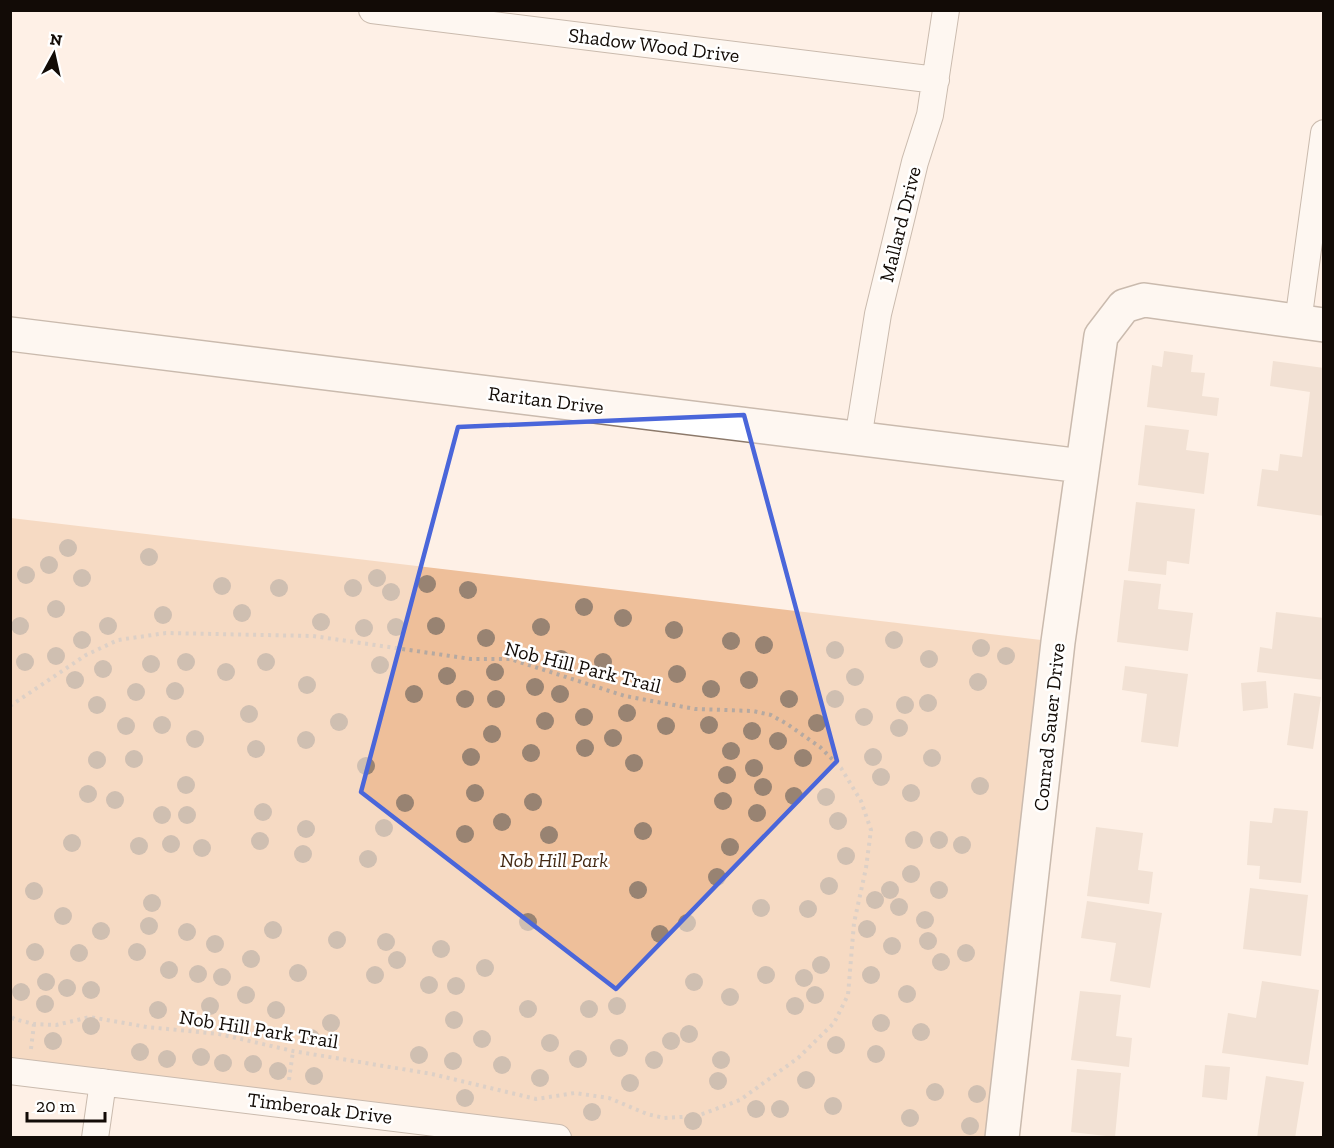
<svg xmlns="http://www.w3.org/2000/svg" width="1334" height="1148" viewBox="0 0 1334 1148" font-family="'Zilla Slab',serif">
<style>
.green{fill:#eebf9a}
.building{fill:#e4cfbe}
.lines{fill:none;stroke-linecap:round;stroke-linejoin:round}
.street-casing{stroke:#8c796a;stroke-width:28}
.secondary-casing{stroke:#8c796a;stroke-width:36}
.path{stroke:#b5a9a1;stroke-width:4;stroke-dasharray:3 4.5;stroke-linecap:butt}
.street{stroke:#fff;stroke-width:26}
.secondary{stroke:#fff;stroke-width:33}
.tree{fill:#988372}
.marked{fill:none;stroke:#4a66da;stroke-width:4.5;stroke-linejoin:round}
.labels{text-anchor:middle;dominant-baseline:central;stroke-width:5;stroke-linejoin:round;paint-order:stroke}
.street-label{font-size:20px;fill:#120b06;stroke:#fff}
.park-label{font-size:20px;font-style:italic;fill:#442a14;stroke:#fff}
</style>
<rect width="100%" height="100%" fill="#fef0e6"/>
<path class="green" d="M11,518l1047,124 -56,495h-444l-547,-66z"/>
<path class="building" d="M1164,351l29,4 -2,17 14,1 -3,23 17,2 -2,18 -70,-9 5,-42 10,2z
M1273,361l51,7v148l-67,-10 5,-37 16,2 2,-17 22,3 8,-65 -40,-6z
M1145,425l44,5 -3,20 23,3 -5,41 -66,-9z
M1136,502l59,7 -6,55 -22,-3 -1,14 -38,-4z
M1124,580l37,4 -3,25 35,4 -5,38 -71,-9z
M1276,612l48,6v62l-67,-8 3,-25 12,2z
M1125,666l63,8 -10,73 -37,-5 6,-48 -25,-4z
M1266,681l2,27 -25,3 -2,-28z
M1294,693l27,4 -8,52 -26,-4z
M1274,808l34,3 -7,72 -42,-4 1,-13 -13,-1 3,-44 22,2z
M1096,827l47,6 -5,37 15,2 -4,32 -62,-8z
M1250,888l58,7 -7,61 -58,-7z
M1087,901l75,12 -12,75 -40,-7 6,-38 -35,-5z
M1262,981l57,9 -11,75 -86,-12 6,-40 28,5z
M1080,991l41,4 -5,41 16,2 -3,29 -58,-7z
M1205,1065l25,2 -3,33 -25,-3z
M1077,1069l44,4 -6,64 -44,-5z
M1266,1076l38,6 -9,56h-38z"/>
<g class="lines">
<g class="street-casing">
<path id="street" d="M372,10l564,70
M1298,322l26,-189
M858,439l20,-125 37,-152 15,-47 16,-105
M10,1071l548,67
M95,1138l8,-56"/>
</g>
<g class="secondary-casing">
<path id="secondary" d="M10,334l1072,132
M1002,1138l56,-496 43,-306 23,-30 20,-6 180,25"/>
</g>
<path class="path" d="M10,706l76,-51 32,-15 48,-7 147,3 158,23h39l115,37 70,13 58,2 18,4 16,9 33,23 21,21 20,33 10,29 -5,38 -12,55 -6,72 -14,28 -36,35 -58,42 -43,16 -33,2 -17,-4 -38,-16 -34,-5 -39,6 -104,-25 -139,-23 -74,-17 -72,-7 -57,-10 -34,8 -22,-1 -20,-5 -4,-4
M31,1049l3,-25
M289,1080l4,-29"/>
<use href="#street" class="street"/>
<use href="#secondary" class="secondary"/>
</g>
<g class="tree">
<circle cx="68" cy="548" r="9"/>
<circle cx="149" cy="557" r="9"/>
<circle cx="49" cy="565" r="9"/>
<circle cx="26" cy="575" r="9"/>
<circle cx="82" cy="578" r="9"/>
<circle cx="377" cy="578" r="9"/>
<circle cx="427" cy="584" r="9"/>
<circle cx="222" cy="586" r="9"/>
<circle cx="279" cy="588" r="9"/>
<circle cx="353" cy="588" r="9"/>
<circle cx="468" cy="590" r="9"/>
<circle cx="391" cy="592" r="9"/>
<circle cx="584" cy="607" r="9"/>
<circle cx="56" cy="609" r="9"/>
<circle cx="242" cy="613" r="9"/>
<circle cx="163" cy="615" r="9"/>
<circle cx="623" cy="618" r="9"/>
<circle cx="321" cy="622" r="9"/>
<circle cx="20" cy="626" r="9"/>
<circle cx="108" cy="626" r="9"/>
<circle cx="436" cy="626" r="9"/>
<circle cx="396" cy="627" r="9"/>
<circle cx="541" cy="627" r="9"/>
<circle cx="364" cy="628" r="9"/>
<circle cx="674" cy="630" r="9"/>
<circle cx="486" cy="638" r="9"/>
<circle cx="82" cy="640" r="9"/>
<circle cx="894" cy="640" r="9"/>
<circle cx="731" cy="641" r="9"/>
<circle cx="764" cy="645" r="9"/>
<circle cx="981" cy="648" r="9"/>
<circle cx="835" cy="650" r="9"/>
<circle cx="56" cy="656" r="9"/>
<circle cx="1006" cy="656" r="9"/>
<circle cx="561" cy="659" r="9"/>
<circle cx="929" cy="659" r="9"/>
<circle cx="25" cy="662" r="9"/>
<circle cx="186" cy="662" r="9"/>
<circle cx="266" cy="662" r="9"/>
<circle cx="603" cy="662" r="9"/>
<circle cx="151" cy="664" r="9"/>
<circle cx="380" cy="665" r="9"/>
<circle cx="103" cy="669" r="9"/>
<circle cx="226" cy="672" r="9"/>
<circle cx="495" cy="672" r="9"/>
<circle cx="677" cy="674" r="9"/>
<circle cx="447" cy="676" r="9"/>
<circle cx="855" cy="677" r="9"/>
<circle cx="75" cy="680" r="9"/>
<circle cx="749" cy="680" r="9"/>
<circle cx="978" cy="682" r="9"/>
<circle cx="307" cy="685" r="9"/>
<circle cx="535" cy="687" r="9"/>
<circle cx="711" cy="689" r="9"/>
<circle cx="175" cy="691" r="9"/>
<circle cx="136" cy="692" r="9"/>
<circle cx="414" cy="694" r="9"/>
<circle cx="560" cy="694" r="9"/>
<circle cx="465" cy="699" r="9"/>
<circle cx="496" cy="699" r="9"/>
<circle cx="789" cy="699" r="9"/>
<circle cx="835" cy="699" r="9"/>
<circle cx="928" cy="703" r="9"/>
<circle cx="97" cy="705" r="9"/>
<circle cx="905" cy="705" r="9"/>
<circle cx="627" cy="713" r="9"/>
<circle cx="249" cy="714" r="9"/>
<circle cx="584" cy="717" r="9"/>
<circle cx="864" cy="717" r="9"/>
<circle cx="545" cy="721" r="9"/>
<circle cx="339" cy="722" r="9"/>
<circle cx="817" cy="723" r="9"/>
<circle cx="162" cy="725" r="9"/>
<circle cx="709" cy="725" r="9"/>
<circle cx="126" cy="726" r="9"/>
<circle cx="666" cy="726" r="9"/>
<circle cx="899" cy="728" r="9"/>
<circle cx="752" cy="731" r="9"/>
<circle cx="492" cy="734" r="9"/>
<circle cx="613" cy="738" r="9"/>
<circle cx="195" cy="739" r="9"/>
<circle cx="306" cy="740" r="9"/>
<circle cx="778" cy="741" r="9"/>
<circle cx="585" cy="748" r="9"/>
<circle cx="256" cy="749" r="9"/>
<circle cx="731" cy="751" r="9"/>
<circle cx="531" cy="753" r="9"/>
<circle cx="471" cy="757" r="9"/>
<circle cx="873" cy="757" r="9"/>
<circle cx="803" cy="758" r="9"/>
<circle cx="932" cy="758" r="9"/>
<circle cx="134" cy="759" r="9"/>
<circle cx="97" cy="760" r="9"/>
<circle cx="634" cy="763" r="9"/>
<circle cx="366" cy="766" r="9"/>
<circle cx="754" cy="768" r="9"/>
<circle cx="727" cy="775" r="9"/>
<circle cx="881" cy="777" r="9"/>
<circle cx="186" cy="785" r="9"/>
<circle cx="980" cy="786" r="9"/>
<circle cx="763" cy="787" r="9"/>
<circle cx="475" cy="793" r="9"/>
<circle cx="911" cy="793" r="9"/>
<circle cx="88" cy="794" r="9"/>
<circle cx="794" cy="796" r="9"/>
<circle cx="826" cy="797" r="9"/>
<circle cx="115" cy="800" r="9"/>
<circle cx="723" cy="801" r="9"/>
<circle cx="533" cy="802" r="9"/>
<circle cx="405" cy="803" r="9"/>
<circle cx="263" cy="812" r="9"/>
<circle cx="757" cy="813" r="9"/>
<circle cx="162" cy="815" r="9"/>
<circle cx="187" cy="815" r="9"/>
<circle cx="838" cy="821" r="9"/>
<circle cx="502" cy="822" r="9"/>
<circle cx="384" cy="828" r="9"/>
<circle cx="306" cy="829" r="9"/>
<circle cx="643" cy="831" r="9"/>
<circle cx="465" cy="834" r="9"/>
<circle cx="549" cy="835" r="9"/>
<circle cx="914" cy="840" r="9"/>
<circle cx="939" cy="840" r="9"/>
<circle cx="260" cy="841" r="9"/>
<circle cx="72" cy="843" r="9"/>
<circle cx="171" cy="844" r="9"/>
<circle cx="962" cy="845" r="9"/>
<circle cx="139" cy="846" r="9"/>
<circle cx="730" cy="847" r="9"/>
<circle cx="202" cy="848" r="9"/>
<circle cx="303" cy="854" r="9"/>
<circle cx="846" cy="856" r="9"/>
<circle cx="368" cy="859" r="9"/>
<circle cx="911" cy="874" r="9"/>
<circle cx="717" cy="877" r="9"/>
<circle cx="829" cy="886" r="9"/>
<circle cx="638" cy="890" r="9"/>
<circle cx="890" cy="890" r="9"/>
<circle cx="939" cy="890" r="9"/>
<circle cx="34" cy="891" r="9"/>
<circle cx="875" cy="900" r="9"/>
<circle cx="152" cy="903" r="9"/>
<circle cx="899" cy="907" r="9"/>
<circle cx="761" cy="908" r="9"/>
<circle cx="808" cy="909" r="9"/>
<circle cx="63" cy="916" r="9"/>
<circle cx="925" cy="920" r="9"/>
<circle cx="528" cy="922" r="9"/>
<circle cx="687" cy="923" r="9"/>
<circle cx="149" cy="926" r="9"/>
<circle cx="867" cy="929" r="9"/>
<circle cx="273" cy="930" r="9"/>
<circle cx="101" cy="931" r="9"/>
<circle cx="187" cy="932" r="9"/>
<circle cx="660" cy="934" r="9"/>
<circle cx="337" cy="940" r="9"/>
<circle cx="928" cy="941" r="9"/>
<circle cx="386" cy="942" r="9"/>
<circle cx="215" cy="944" r="9"/>
<circle cx="892" cy="946" r="9"/>
<circle cx="441" cy="949" r="9"/>
<circle cx="35" cy="952" r="9"/>
<circle cx="137" cy="952" r="9"/>
<circle cx="79" cy="953" r="9"/>
<circle cx="966" cy="953" r="9"/>
<circle cx="251" cy="959" r="9"/>
<circle cx="397" cy="960" r="9"/>
<circle cx="941" cy="962" r="9"/>
<circle cx="821" cy="965" r="9"/>
<circle cx="485" cy="968" r="9"/>
<circle cx="169" cy="970" r="9"/>
<circle cx="298" cy="973" r="9"/>
<circle cx="198" cy="974" r="9"/>
<circle cx="375" cy="975" r="9"/>
<circle cx="766" cy="975" r="9"/>
<circle cx="871" cy="975" r="9"/>
<circle cx="222" cy="977" r="9"/>
<circle cx="804" cy="978" r="9"/>
<circle cx="46" cy="982" r="9"/>
<circle cx="694" cy="982" r="9"/>
<circle cx="429" cy="985" r="9"/>
<circle cx="456" cy="986" r="9"/>
<circle cx="67" cy="988" r="9"/>
<circle cx="91" cy="990" r="9"/>
<circle cx="21" cy="992" r="9"/>
<circle cx="907" cy="994" r="9"/>
<circle cx="246" cy="995" r="9"/>
<circle cx="815" cy="995" r="9"/>
<circle cx="730" cy="997" r="9"/>
<circle cx="45" cy="1004" r="9"/>
<circle cx="210" cy="1006" r="9"/>
<circle cx="617" cy="1006" r="9"/>
<circle cx="795" cy="1006" r="9"/>
<circle cx="528" cy="1009" r="9"/>
<circle cx="589" cy="1009" r="9"/>
<circle cx="158" cy="1010" r="9"/>
<circle cx="276" cy="1010" r="9"/>
<circle cx="454" cy="1020" r="9"/>
<circle cx="331" cy="1023" r="9"/>
<circle cx="881" cy="1023" r="9"/>
<circle cx="91" cy="1026" r="9"/>
<circle cx="921" cy="1032" r="9"/>
<circle cx="689" cy="1034" r="9"/>
<circle cx="311" cy="1038" r="9"/>
<circle cx="482" cy="1039" r="9"/>
<circle cx="53" cy="1041" r="9"/>
<circle cx="671" cy="1041" r="9"/>
<circle cx="550" cy="1043" r="9"/>
<circle cx="836" cy="1045" r="9"/>
<circle cx="619" cy="1048" r="9"/>
<circle cx="140" cy="1052" r="9"/>
<circle cx="876" cy="1054" r="9"/>
<circle cx="419" cy="1055" r="9"/>
<circle cx="201" cy="1057" r="9"/>
<circle cx="167" cy="1059" r="9"/>
<circle cx="578" cy="1059" r="9"/>
<circle cx="654" cy="1060" r="9"/>
<circle cx="721" cy="1060" r="9"/>
<circle cx="453" cy="1061" r="9"/>
<circle cx="223" cy="1063" r="9"/>
<circle cx="253" cy="1064" r="9"/>
<circle cx="502" cy="1065" r="9"/>
<circle cx="278" cy="1071" r="9"/>
<circle cx="314" cy="1076" r="9"/>
<circle cx="540" cy="1078" r="9"/>
<circle cx="806" cy="1080" r="9"/>
<circle cx="718" cy="1081" r="9"/>
<circle cx="630" cy="1083" r="9"/>
<circle cx="935" cy="1092" r="9"/>
<circle cx="977" cy="1094" r="9"/>
<circle cx="465" cy="1098" r="9"/>
<circle cx="833" cy="1106" r="9"/>
<circle cx="756" cy="1109" r="9"/>
<circle cx="780" cy="1109" r="9"/>
<circle cx="592" cy="1112" r="9"/>
<circle cx="910" cy="1118" r="9"/>
<circle cx="693" cy="1121" r="9"/>
<circle cx="970" cy="1126" r="9"/>
</g>
<path d="M0 0H1334V1148H0ZM744,415l93,346 -221,228 -255,-197 97,-365z" fill="#fef0e6" fill-opacity=".55" fill-rule="evenodd"/>
<path class="marked" d="M744,415l93,346 -221,228 -255,-197 97,-365z"/>
<g class="labels">
<g class="street-label">
<text transform="translate(654 45) rotate(7)">Shadow Wood Drive</text>
<text transform="translate(900 224) rotate(-76)">Mallard Drive</text>
<text transform="translate(546 400) rotate(7)">Raritan Drive</text>
<text transform="translate(583 667) rotate(14)">Nob Hill Park Trail</text>
<text transform="translate(1049 727) rotate(-84)">Conrad Sauer Drive</text>
<text transform="translate(259 1029) rotate(9)">Nob Hill Park Trail</text>
<text transform="translate(320 1108) rotate(7)">Timberoak Drive</text>
</g>
<g class="park-label">
<text x="554" y="860">Nob Hill Park</text>
</g>
</g>
<rect width="1334" height="1148" fill="none" stroke="#120b06" stroke-width="24"/>
<g transform="translate(54 54) rotate(8)" stroke="#ffffff" stroke-width="4.5" paint-order="stroke">
<path d="M0-4.5L10 22L0 15L-10 22Z" fill="#120b06"/>
<text y="-9" font-size="16" font-weight="bold" text-anchor="middle" fill="#120b06">N</text>
</g>
<path d="M27 1112v9h78v-9" fill="none" stroke="#120b06" stroke-width="3"/>
<text x="36" y="1112" font-size="18" fill="#120b06" stroke="#ffffff" stroke-width="4.5" paint-order="stroke">20 m</text>
</svg>
